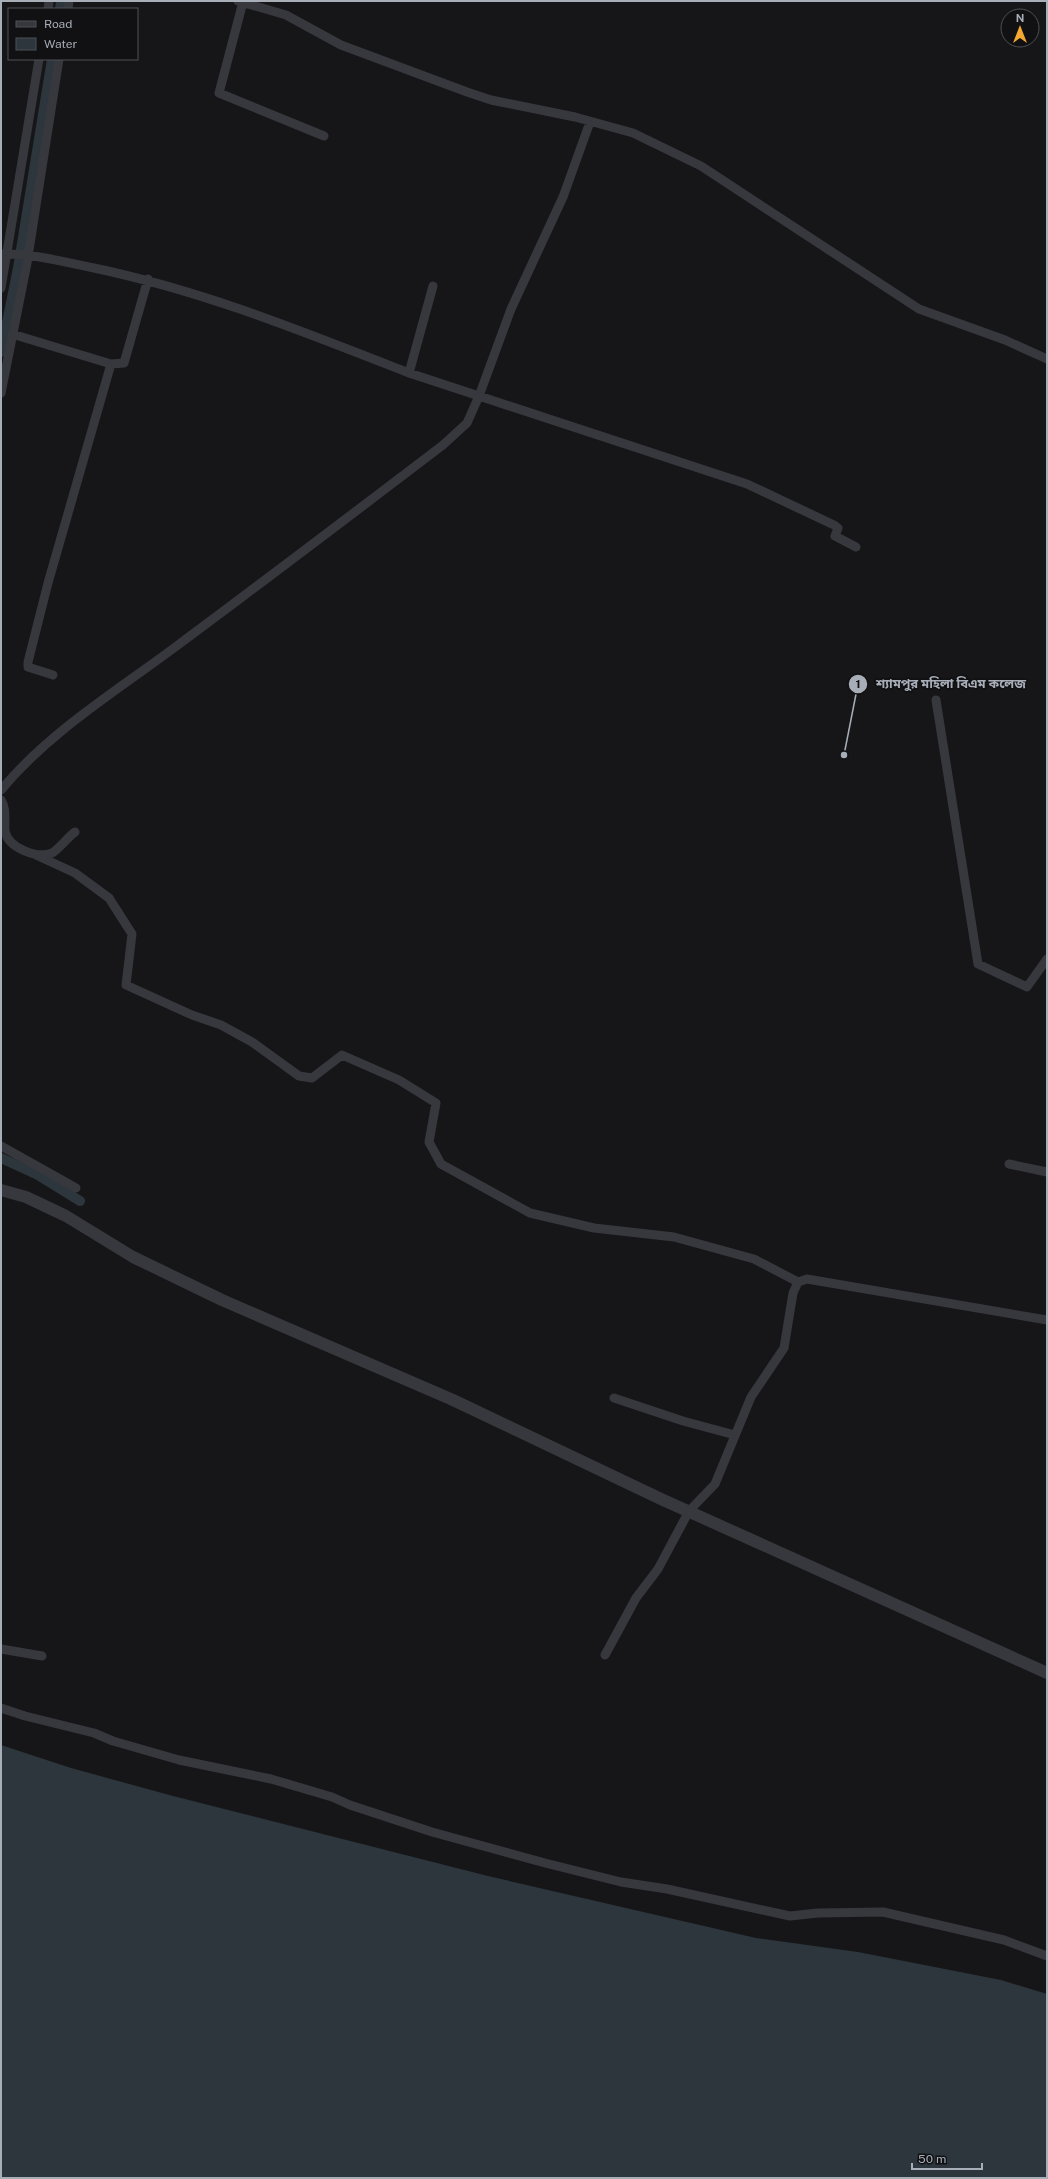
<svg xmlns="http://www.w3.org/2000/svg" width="1048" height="2179" viewBox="0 0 1048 2179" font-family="'Public Sans','Noto Sans Bengali',sans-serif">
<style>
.water{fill:#2c363c}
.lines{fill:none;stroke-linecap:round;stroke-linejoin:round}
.canal{stroke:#2c363c;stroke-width:10}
.minor{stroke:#37383d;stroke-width:9}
.tertiary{stroke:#37383d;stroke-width:12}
.leader{fill:none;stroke:#a8aeb8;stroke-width:1.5}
.callout-dot{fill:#a8aeb8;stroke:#111113;stroke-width:1.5}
.mark-label{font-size:12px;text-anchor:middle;font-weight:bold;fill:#111}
.callout-label{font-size:13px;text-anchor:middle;font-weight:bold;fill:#a8aeb8;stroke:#111113;stroke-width:3.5;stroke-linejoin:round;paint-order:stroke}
</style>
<rect width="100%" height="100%" fill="#161618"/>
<path class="water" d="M1,1745l70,23 102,28 315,80 268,62 102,14 143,28 46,14v184h-1046z"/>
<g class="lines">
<path class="canal" d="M60,9l1,-8
M1,352l17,-84 34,-209
M1,1158l37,17 42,26"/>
<path class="minor" d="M238,1l48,14 55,30 126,47 24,8 84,17 58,16 68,33 218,143 86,31 42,19
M243,2l-24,91 105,43
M48,9l1,-8
M68,9l1,-8
M1,254c30,-1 63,8 93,14 110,23 210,64 315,105
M433,286l-24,87 70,23 32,-87 52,-112 27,-75
M1,288l38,-229
M12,334l99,30 13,-1 24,-84
M1,393l26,-130 32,-204
M53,675l-25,-8v-5l20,-79 63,-219
M936,700l42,264 49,23 20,-28
M1,790c49,-59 117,-100 177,-145 89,-66 177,-133 265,-200l24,-22 12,-27 268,88 87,41 4,3 -3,8 21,11
M1,800c6,9 3,20 4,31 3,17 32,28 47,22 6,-3 16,-16 23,-21
M36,855l39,18 34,25 23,36 -6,51 66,30 29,10 31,17 47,34 13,2 30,-23 57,25 37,23 -7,39 12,22 89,49 64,15 80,9 80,22 44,23
M1,1146l75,42
M1009,1164l38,8
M614,1398l69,23 52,14
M1,1649l41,7
M605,1655l31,-57 22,-29 31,-58 26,-27 36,-87 33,-49 9,-55 5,-11 9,-3 240,41
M1,1708l24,8 69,17 19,8 66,19 92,19 61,18 18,8 82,27 113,31 76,19 46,7 123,27 28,-3 65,-1 121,28 43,16"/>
<path class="tertiary" d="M1,1190l25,7 40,19 67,41 89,43 231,100 208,99 386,174"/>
</g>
<path class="leader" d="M844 755L858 684"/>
<g class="callout-dot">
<circle cx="844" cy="755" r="4"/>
<circle cx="858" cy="684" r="10"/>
</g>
<g class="mark-label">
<text x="858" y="688">1</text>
</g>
<g class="callout-label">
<text x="951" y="688">শ্যামপুর মহিলা বিএম কলেজ</text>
</g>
<rect width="1048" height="2179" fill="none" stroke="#a8aeb8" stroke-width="4"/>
<rect x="8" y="8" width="130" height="52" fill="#111113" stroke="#4d5055"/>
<rect x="16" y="21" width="20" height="6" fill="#37383d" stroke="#4d5055"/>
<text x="44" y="28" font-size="12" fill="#a8aeb8">Road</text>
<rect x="16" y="38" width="20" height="12" fill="#2c363c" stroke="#4d5055"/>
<text x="44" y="48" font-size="12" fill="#a8aeb8">Water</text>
<g transform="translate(1020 28)"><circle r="19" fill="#111113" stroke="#4d5055"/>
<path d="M0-3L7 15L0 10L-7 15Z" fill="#f5a831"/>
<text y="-6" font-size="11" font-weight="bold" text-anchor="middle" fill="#a8aeb8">N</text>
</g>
<path d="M912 2163v6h70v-6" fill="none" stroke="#a8aeb8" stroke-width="2"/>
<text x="918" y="2163" font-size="12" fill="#a8aeb8" stroke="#111113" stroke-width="3" paint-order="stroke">50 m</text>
</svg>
